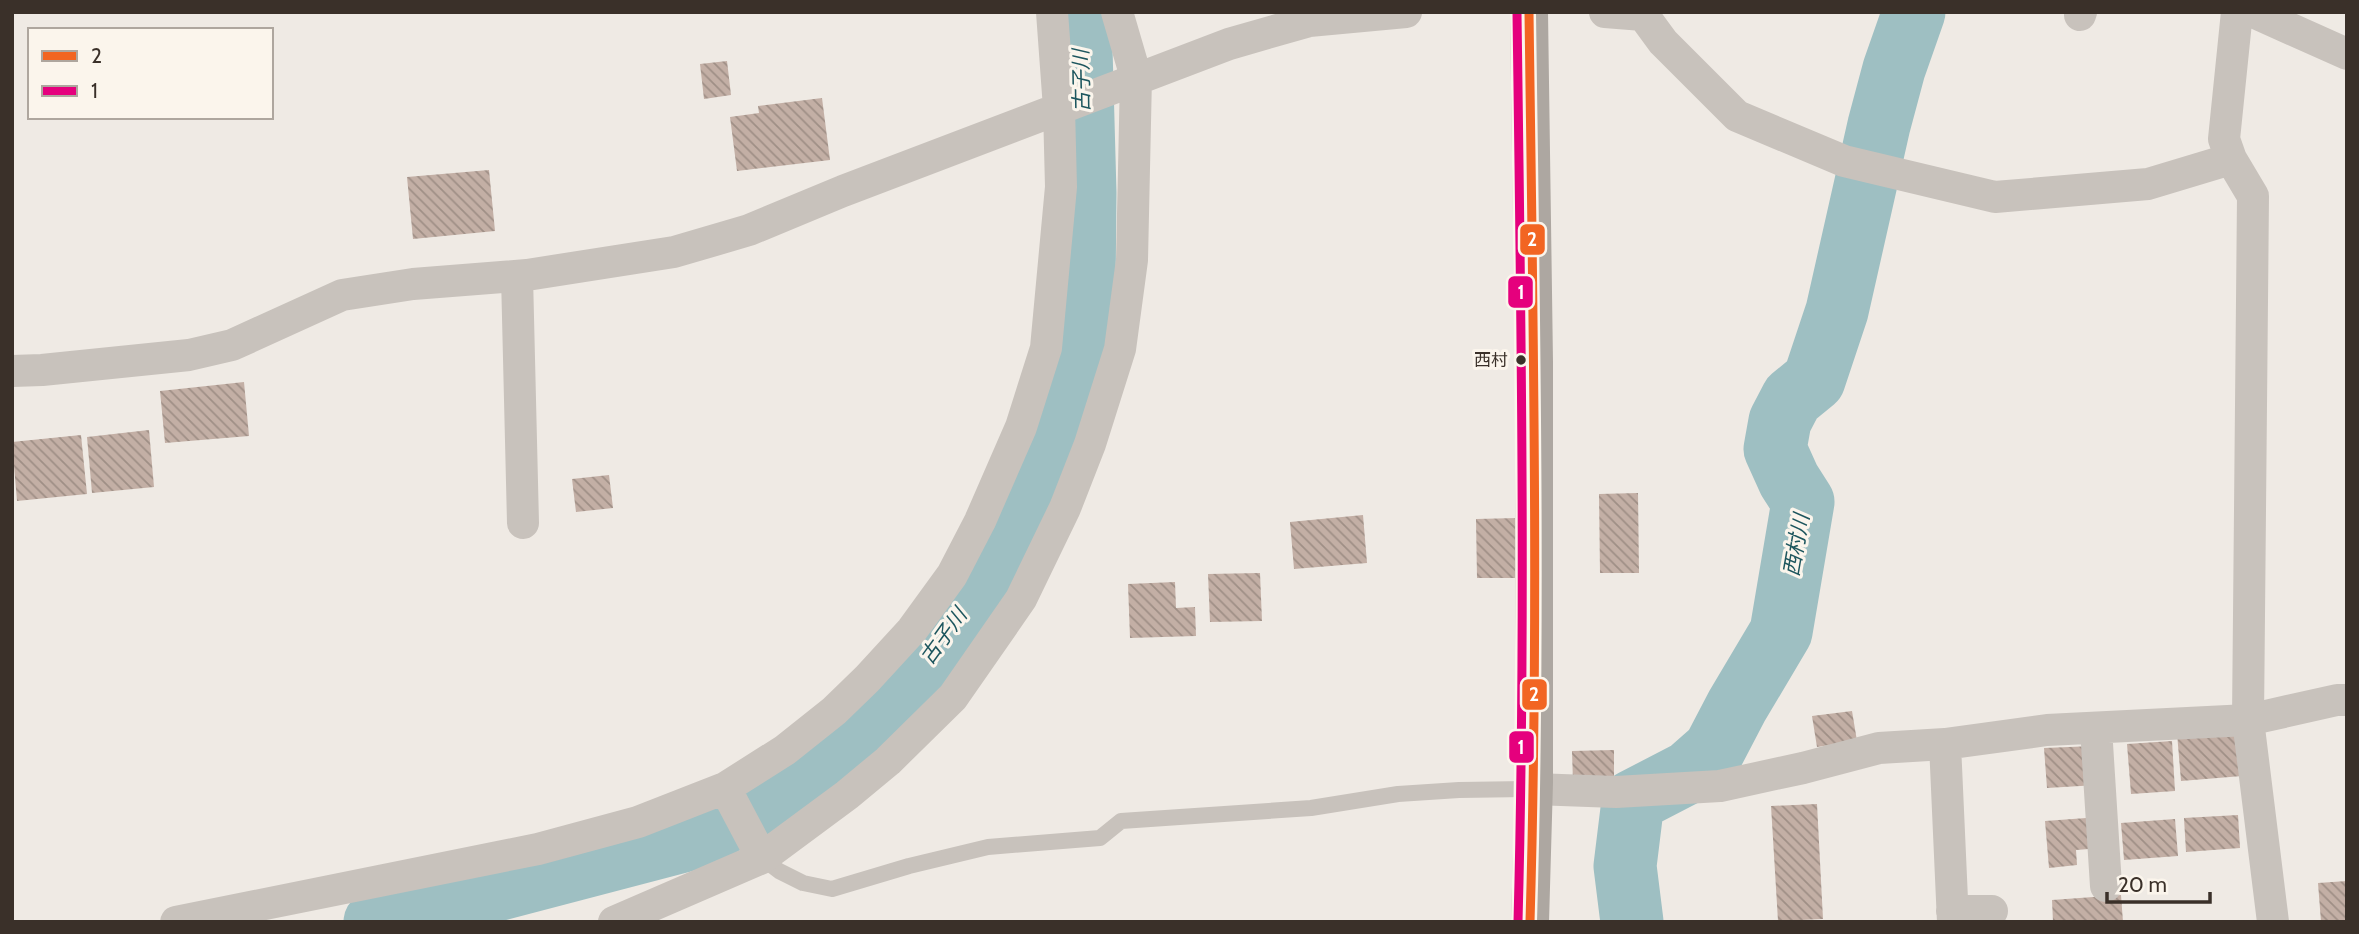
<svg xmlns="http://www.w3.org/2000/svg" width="2359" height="934" viewBox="0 0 2359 934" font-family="Cabin,'Noto Sans JP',sans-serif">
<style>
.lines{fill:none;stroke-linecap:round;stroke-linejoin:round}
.river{stroke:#9ebfc2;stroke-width:63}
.building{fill:url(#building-back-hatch)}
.lane{stroke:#c8c2bc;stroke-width:16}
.street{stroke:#c8c2bc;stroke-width:32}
.primary{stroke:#ada7a1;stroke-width:38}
.bus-1-casing{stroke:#fbf5ec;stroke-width:14}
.bus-2-casing{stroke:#fbf5ec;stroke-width:14}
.bus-1{stroke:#f26522;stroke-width:9}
.bus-2{stroke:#e5007d;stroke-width:9}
.bus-dot{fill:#3a3029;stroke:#fbf5ec;stroke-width:2.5}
.labels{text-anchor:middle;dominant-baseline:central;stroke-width:6;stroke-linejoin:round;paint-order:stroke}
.bus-label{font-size:17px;fill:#3a3029;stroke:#fbf5ec;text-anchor:end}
.water-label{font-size:21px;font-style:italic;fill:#1d565e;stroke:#fbf5ec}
.line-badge{stroke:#fbf5ec;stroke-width:2.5}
.badge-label{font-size:19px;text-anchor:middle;font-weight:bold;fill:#fff}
</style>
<defs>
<pattern id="building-back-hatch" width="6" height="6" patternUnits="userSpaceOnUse" patternTransform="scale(1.75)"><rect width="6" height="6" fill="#c3afa5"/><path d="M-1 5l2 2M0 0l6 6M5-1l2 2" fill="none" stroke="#9f8f86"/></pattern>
</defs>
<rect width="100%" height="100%" fill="#efeae4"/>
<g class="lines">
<path class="river" d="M375,922l327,-86 137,-79 100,-109 71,-114 57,-141 17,-98 1,-102 -5,-181
M1632,922l-7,-56 8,-65 56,-29 25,-22 23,-44 44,-74 22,-130 -14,-22 -14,-31 5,-28 12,-23 22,-18 23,-69 42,-186 15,-56 20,-57"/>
</g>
<path class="building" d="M727,61l4,34 -27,4 -4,-35z
M822,98l8,62 -93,11 -7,-54 29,-4 -1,-7z
M489,170l6,61 -82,8 -6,-62z
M244,382l5,54 -84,7 -5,-52z
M149,430l5,57 -62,6 -5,-56z
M81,435l6,59 -70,7 -5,-59z
M609,475l4,33 -37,4 -4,-33z
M1638,493l1,80h-39l-1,-79z
M1363,515l4,48 -73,6 -4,-47z
M1517,518l1,60h-41l-1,-59z
M1260,573l2,48 -52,1 -2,-48z
M1175,582l1,26 19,-1 1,29 -66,2 -2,-54z
M1852,711l5,30 -40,6 -5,-31z
M2238,729l4,47 -61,5 -4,-48z
M2172,741l3,50 -44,3 -4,-50z
M2094,746l3,39 -50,3 -3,-40z
M1614,750v30l-41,2 -1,-31z
M1817,804l6,115 -45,2 -7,-115z
M2238,815l2,33 -54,4 -2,-34z
M2100,817l2,31 -26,2 1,15 -28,3 -4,-47z
M2175,819l3,37 -54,4 -3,-37z
M2347,881v40l-26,1 -3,-39z
M2121,895l2,27h-70l-1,-22z"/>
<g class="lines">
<path class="lane" d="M762,858l17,13 24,12 29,6 77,-23 79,-19 112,-9 21,-17 190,-13 87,-14 61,-4 75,-1"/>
<path class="street" d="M1605,12l38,3
M1641,12l22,30 74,74 107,45 151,36 153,-13 83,-25
M2237,12l-13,127 7,20 22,37 -5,524 25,202
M2253,12l94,42
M2080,15l1,-3
M517,276l6,247
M12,371l30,-1 147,-15 43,-10 110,-50 71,-11 114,-9 147,-23 75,-22 94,-39 386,-147 80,-23 97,-9
M2096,728l10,158
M1945,744l8,178
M725,788l37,70
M1534,789l82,3 104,-6 83,-18 76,-20 66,-4 102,-14 201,-10 89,-20h10
M1952,911h40
M176,922l362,-73 100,-27 87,-34 60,-38 49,-39 33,-32 45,-49 40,-55 28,-54 41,-94 25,-79 15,-161 -2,-79 -7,-96
M614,922l148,-64 85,-63 41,-34 65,-64 68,-98 44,-91 25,-64 30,-95 12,-89 4,-183 -19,-65"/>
<path class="primary" d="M1529,12l5,350v420l-4,140"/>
<g class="bus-1-casing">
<path id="bus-1" d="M1529,12c4,303 10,607 1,910"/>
</g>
<g class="bus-2-casing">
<path id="bus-2" d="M1517,12c4,303 9,607 1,910"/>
</g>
<use href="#bus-1" class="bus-1"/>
<use href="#bus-2" class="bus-2"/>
</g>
<circle class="bus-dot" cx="1521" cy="360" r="6"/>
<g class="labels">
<g class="bus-label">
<text x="1508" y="360">西村</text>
</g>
<g class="water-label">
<text transform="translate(1081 81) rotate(-91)">古子川</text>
<text transform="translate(1796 545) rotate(-80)">西村川</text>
<text transform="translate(943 636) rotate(-54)">古子川</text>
</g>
</g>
<g class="line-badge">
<rect x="1519" y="223" width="27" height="33" rx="7" fill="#f26522"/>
<rect x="1507" y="275" width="27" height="34" rx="7" fill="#e5007d"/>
<rect x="1521" y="678" width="27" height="33" rx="7" fill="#f26522"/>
<rect x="1508" y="730" width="27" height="34" rx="7" fill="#e5007d"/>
</g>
<g class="badge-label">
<text x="1532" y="246">2</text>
<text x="1521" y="299">1</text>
<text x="1534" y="701">2</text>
<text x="1521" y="754">1</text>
</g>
<rect width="2359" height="934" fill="none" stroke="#3a3029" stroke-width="28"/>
<rect x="28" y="28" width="245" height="91" fill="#fbf5ec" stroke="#aea69e" stroke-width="2"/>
<rect x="42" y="51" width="35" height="10" fill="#f26522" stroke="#aea69e" stroke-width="2"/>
<text x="91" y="63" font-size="21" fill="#3a3029">2</text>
<rect x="42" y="86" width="35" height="10" fill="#e5007d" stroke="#aea69e" stroke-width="2"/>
<text x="91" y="98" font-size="21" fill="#3a3029">1</text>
<path d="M2107 892v10h103v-10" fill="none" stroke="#3a3029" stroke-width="3.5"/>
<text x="2118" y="892" font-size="21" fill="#3a3029" stroke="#fbf5ec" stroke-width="5" paint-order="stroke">20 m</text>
</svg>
